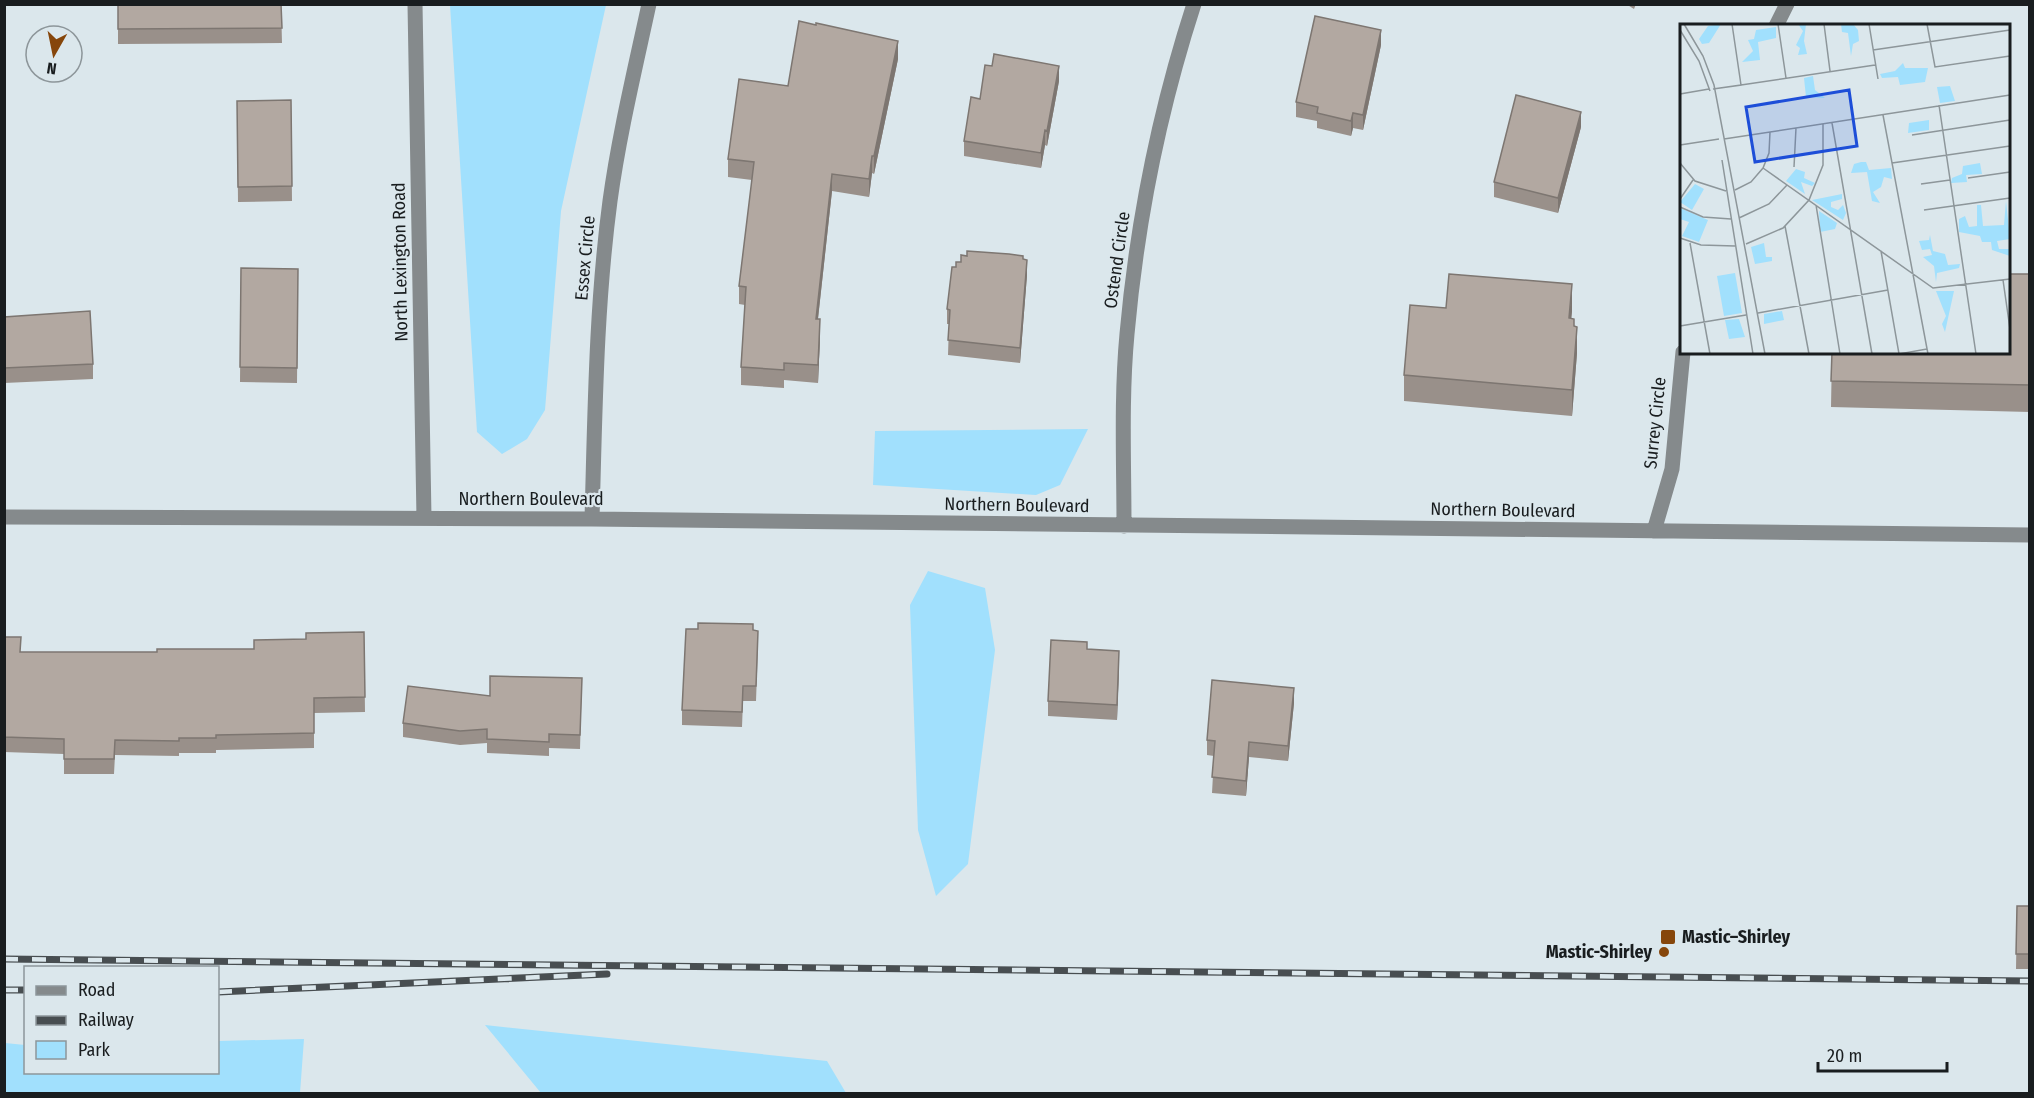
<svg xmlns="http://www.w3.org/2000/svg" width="2034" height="1098" viewBox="0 0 2034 1098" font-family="'Fira Sans Condensed',sans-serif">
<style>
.green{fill:#a1e0fd}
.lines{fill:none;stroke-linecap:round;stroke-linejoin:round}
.minor{stroke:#858a8c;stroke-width:15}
.rail-casing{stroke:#484e51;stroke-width:7}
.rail{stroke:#dbe7ec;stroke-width:4.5;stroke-dasharray:14;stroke-linecap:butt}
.wall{fill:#99908a}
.shaded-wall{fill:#7d7671}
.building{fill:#b2a8a1;stroke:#7d7671;stroke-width:1.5}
.poi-dot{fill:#86460b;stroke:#dbe7ec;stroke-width:2}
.labels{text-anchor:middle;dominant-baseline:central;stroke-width:4.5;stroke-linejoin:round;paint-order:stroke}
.street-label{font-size:18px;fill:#191d1f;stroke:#dbe7ec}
.poi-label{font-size:18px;font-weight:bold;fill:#191d1f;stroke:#dbe7ec;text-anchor:start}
.inset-road{fill:none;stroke:#8d969a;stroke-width:1.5}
.view{fill:#1d4ed8;fill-opacity:0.15;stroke:#1d4ed8;stroke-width:3}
.inset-edge{fill:none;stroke:#191d1f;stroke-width:3}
</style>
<rect width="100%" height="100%" fill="#dbe7ec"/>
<path class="green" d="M450,5h156l-45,206 -16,199 -18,29 -25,15 -25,-22z
M1088,429l-28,56 -24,10 -163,-10 2,-54z
M928,571l57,17 10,62 -27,214 -32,32 -18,-66 -8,-225z
M485,1025l342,36 19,32h-305z
M304,1039l-4,54h-295v-50l20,2 1,27h192v-31z"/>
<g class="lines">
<path class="minor" d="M415,4l9,514
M1776,26l11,-22
M4,517l588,2 1438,16
M592,519c3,-106 4,-213 18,-318 9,-66 25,-132 39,-197
M1124,526c0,-63 -3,-128 3,-192 10,-112 32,-222 67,-330
M1654,531l18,-62 11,-117"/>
<g class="rail-casing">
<path id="rail" d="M4,959l2026,22
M4,990h22
M218,992l389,-18"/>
</g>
<use href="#rail" class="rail"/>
</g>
<path class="wall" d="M118,4h163l1,39 -164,1z
M1626,4h10l-2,5z
M816,25l82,34 -24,115 -2,-1 -3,24 -37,-6 -14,128 2,18 -2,46 -34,-3v8l-43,-3v-18l4,-62 -6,-1v-18l13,-106 -24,-3v-18l60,-73z
M1381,45l-18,85 -10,-2 -2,8 -34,-8v-7l-21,-4v-15z
M1059,81l-12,65 -2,-1 -4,23 -77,-12v-15l16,-42z
M291,100l1,101 -54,1 -1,-101z
M1581,127l-23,86 -64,-16v-15z
M967,256l56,3 4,16 -7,88 -72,-8 1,-31h-2v-15l9,-42z
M241,268l57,1 -1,114 -57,-1z
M2030,274v138l-199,-5 1,-55z
M1446,308l126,3 -1,7 3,8 3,27 -5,63 -168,-15v-26z
M4,317l89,47v15l-89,4z
M753,630l5,16 -2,55h-13l-1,26 -60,-2v-15z
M364,632l1,80 -51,1v35l-98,2v3h-37v3l-64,-1 -1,19h-50v-20l-60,-2v-115l17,15h136l97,-3 52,-10z
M1087,649l32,17 -2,54 -69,-4v-15z
M582,678l-2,71 -31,-1v8l-62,-3v-10l-27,2 -57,-8v-14l87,-27z
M1294,703l-6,58 -39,-4 -3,39 -34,-3 2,-37 -7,-1v-15z
M2017,906h13v63h-14z"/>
<path class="shaded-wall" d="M1381,30v15l-18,85v-15z
M898,41v18l-24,115v-18z
M1059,66v15l-12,65v-15z
M1581,112v15l-23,86v-15z
M1353,113v15l-2,8v-15z
M1045,130v15l-4,23v-15z
M872,156v17l-3,24v-18z
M832,174v17l-16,145v-17z
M1027,260v15l-7,88v-15z
M1572,284v27l-3,34v-27z
M820,319v18l-2,46v-18z
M1577,327v26l-5,63v-26z
M1119,651v15l-2,54v-15z
M1294,688v15l-6,58v-15z
M1249,742v15l-3,39v-15z"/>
<path class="building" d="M118,4h163l1,24 -164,1z
M1315,16l66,14 -18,85 -10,-2 -2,8 -34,-8 1,-6 -22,-5z
M799,21l17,4v-2l82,18 -24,115h-2l-3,23 -37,-5 -16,145h4l-2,46 -34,-2v7l-43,-3 5,-80 -7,-1 15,-124 -26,-3 11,-80 49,7z
M994,54l65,12 -12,65 -2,-1 -4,23 -77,-12 7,-44 9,2 5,-34 7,1z
M1516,95l65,17 -23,86 -64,-16z
M291,100l1,86 -54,1 -1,-86z
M967,251l42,3 14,2v3l4,1 -7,88 -72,-8 2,-30 -3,-1 5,-42h4v-5h5v-7l6,1z
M241,268l57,1 -1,99 -57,-1z
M1449,274l123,10 -3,34 5,1v7l3,1 -5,63 -168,-15 6,-70 36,3z
M2008,274h22v111l-199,-4 1,-29h176z
M90,311l3,53 -89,4v-51z
M698,623l55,1v6l5,1 -2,55h-13l-1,26 -60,-2 4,-81h12z
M364,632l1,65 -51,1v35l-98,2v3h-37v3l-64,-1 -1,19h-50v-20l-60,-2v-100h17l-1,15h137v-3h97v-9l52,-1v-6z
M1051,640l36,2v7l32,2 -2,54 -69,-4z
M490,676l92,2 -2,57 -31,-1v8l-62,-3v-10l-27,2 -57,-8 5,-37 82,10z
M1212,680l82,8 -6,58 -39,-4 -3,39 -34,-4 3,-36 -8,-1z
M2017,906h13v48h-14z"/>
<g class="poi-dot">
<rect x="1660" y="929" width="16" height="16" rx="3"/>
<circle cx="1664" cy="952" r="6"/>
</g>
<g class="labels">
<g class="street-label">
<text transform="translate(585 258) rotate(-85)">Essex Circle</text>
<text transform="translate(1117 260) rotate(-82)">Ostend Circle</text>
<text transform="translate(400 262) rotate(-91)">North Lexington Road</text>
<text transform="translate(1655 423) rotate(-84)">Surrey Circle</text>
<text x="531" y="499">Northern Boulevard</text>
<text transform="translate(1017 505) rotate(1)">Northern Boulevard</text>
<text transform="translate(1503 510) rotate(1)">Northern Boulevard</text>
</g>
<g class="poi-label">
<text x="1682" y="937">Mastic–Shirley</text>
<text x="1652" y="952" text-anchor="end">Mastic-Shirley</text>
</g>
</g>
<g transform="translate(1680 24)">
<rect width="330" height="330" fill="#dbe7ec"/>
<path d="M41,0l-12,19 -7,1 -3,-5 9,-13zM118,0h8l-2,17 3,13 -9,1 2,-7 -4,-3 7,-14zM161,0h12l5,6 1,11 -6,3 -2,12 -3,-23 -6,-1zM96,3v11l-18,4 2,18 -18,2 11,-11 -5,-11 6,-1 2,-9zM223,39l2,5h23l-3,14 -25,3 -2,-8 -16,1 -2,-4 15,-3zM133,52l2,14 10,8 -19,-1 -2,-19zM270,62l5,15 -15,2 -3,-16zM249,96v10l-21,3 1,-10zM181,138h5l3,8 22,-2 1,11 -8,-2 -3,10 -8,5 7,11 -8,-2 -5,-29 -16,1 3,-9zM300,139l2,11 -16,1 1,7 -16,1 1,-5 10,-4 1,-8zM116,145l9,3 -1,6 11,5 -3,3 -11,-4 4,12 -19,-13zM15,160l9,5 -12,21 -12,-8zM162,170v5l-11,3v5l7,3 5,-5 3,8 -3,7 -31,-20zM326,177l4,38 -13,2 2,8h11v7l-18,-6 -1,-8h-9l-2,-6 -21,-4v-13l6,-3 4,11 8,-1v-21h4l2,21 21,-1zM0,184l28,12 -9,22 -17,-6 7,-14 -9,-3zM139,187l18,12 -2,6 -15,3zM250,211l3,16 12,3 3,11 12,-1 -1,4 -22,5 -1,9 -2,-16 -11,-9 9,-2 -2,-6 -8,1 -3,-9 10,-1zM84,219l2,14h6v4l-17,3 -4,-17zM55,249l7,40 -18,3 -7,-40zM256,267h18l-9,41 -3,-8 4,-8zM102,287l2,9 -20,4v-10zM59,295l6,18 -16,2 -4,-19z" fill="#a1e0fd"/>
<path class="inset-road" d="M4,0l19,32 11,29 51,269M98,0l8,54M144,0l6,47M189,0l9,55M247,0l8,43 75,-11M0,6l19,31 11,30M193,26l137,-20M61,61l134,-20M33,65l28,-4 -9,-61M0,70l29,-5M259,81l37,249M203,91l45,239M152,99l40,231M232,111l98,-15M44,115l286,-44M0,121l39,-6M42,136l31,194M0,139l15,18 31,10M212,139l118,-17M114,143l2,-39M83,144l170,120 77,-9M288,154l42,-6M241,160l29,-4M55,166l16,-8 12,-14 6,-15 1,-21M0,175l13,-19M136,181l24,149M0,183l23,10 28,2M244,186l86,-12M59,194l30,-14 18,-19M105,202l24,128M0,214l21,7 34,1M10,219l20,111M66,220l37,-16 26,-28 14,-35v-41M201,227l18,103 28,-5M323,256l7,49M78,289l130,-23M0,302l66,-11"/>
<path class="view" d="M169,66l8,56 -102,16 -9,-55z"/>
<rect width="330" height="330" class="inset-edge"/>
</g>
<rect width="2034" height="1098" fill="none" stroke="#191d1f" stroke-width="12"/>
<rect x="24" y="966" width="195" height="108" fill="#dbe7ec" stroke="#8d969a" stroke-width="1.5"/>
<rect x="36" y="986" width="30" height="9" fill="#858a8c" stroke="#8d969a" stroke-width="1.5"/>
<text x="78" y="996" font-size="18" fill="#191d1f">Road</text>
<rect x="36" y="1016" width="30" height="9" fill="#484e51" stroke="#8d969a" stroke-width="1.5"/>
<text x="78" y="1026" font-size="18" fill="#191d1f">Railway</text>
<rect x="36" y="1041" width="30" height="18" fill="#a1e0fd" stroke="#8d969a" stroke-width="1.5"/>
<text x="78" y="1056" font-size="18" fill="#191d1f">Park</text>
<g transform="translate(54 54) rotate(189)"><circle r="28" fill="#dbe7ec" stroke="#8d969a" stroke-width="1.5"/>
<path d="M0-4.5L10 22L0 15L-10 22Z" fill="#86460b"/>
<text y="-9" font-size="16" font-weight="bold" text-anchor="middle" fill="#191d1f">N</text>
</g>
<path d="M1818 1062v9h129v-9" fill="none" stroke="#191d1f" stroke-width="3"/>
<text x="1827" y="1062" font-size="18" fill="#191d1f" stroke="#dbe7ec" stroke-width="4.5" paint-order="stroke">20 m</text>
</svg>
